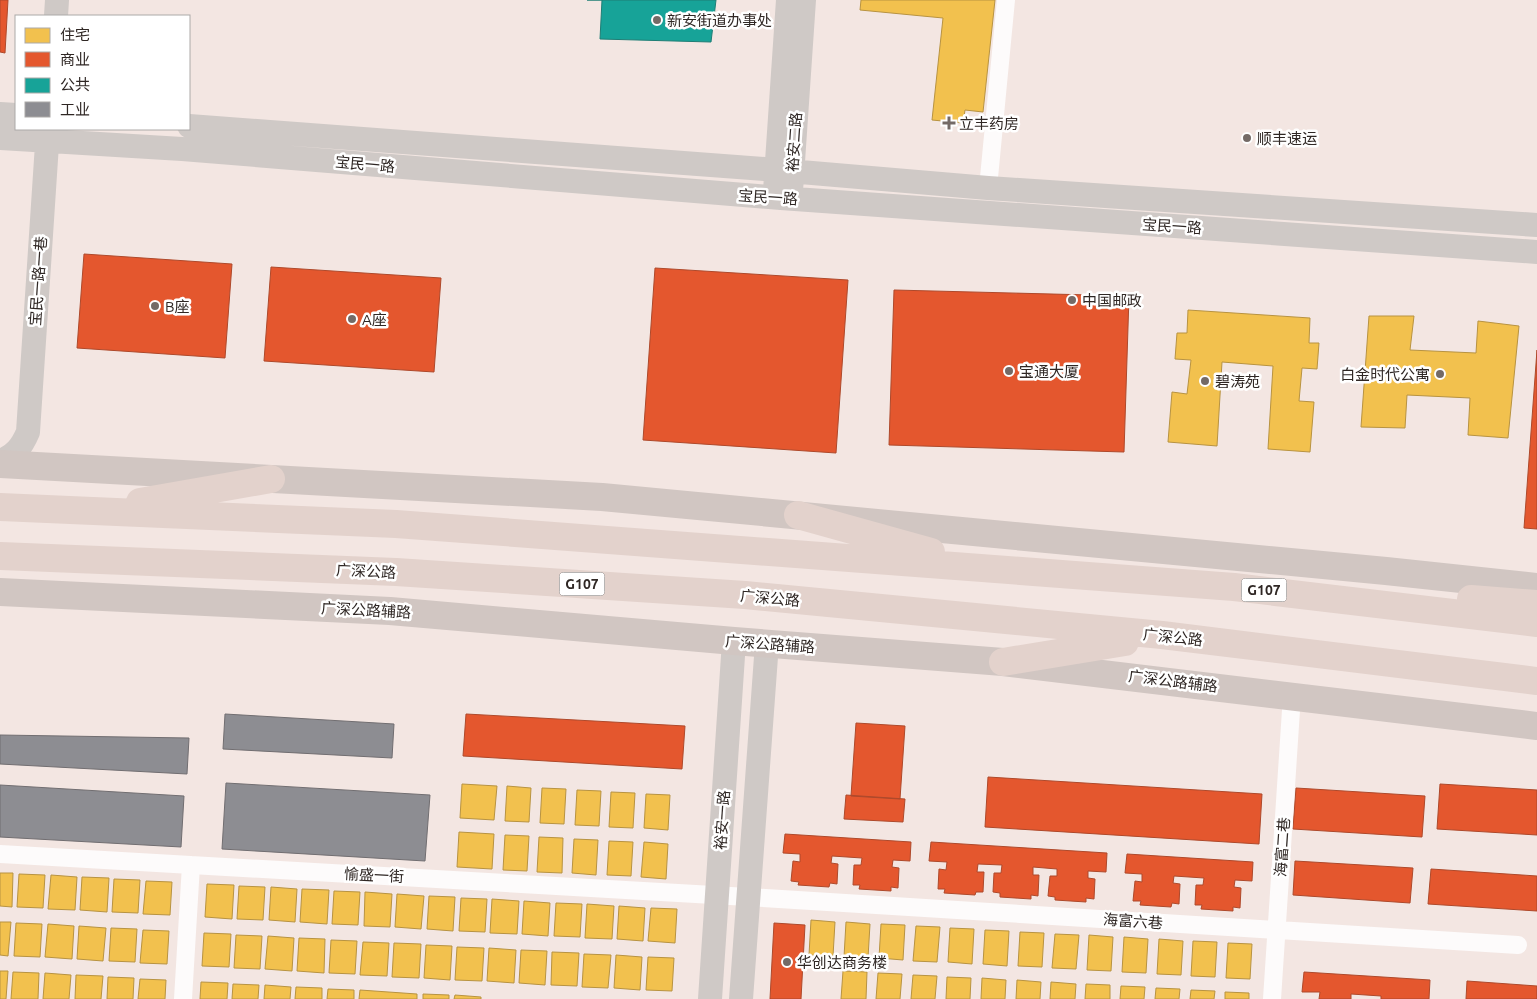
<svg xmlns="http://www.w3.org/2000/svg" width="1537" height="999" viewBox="0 0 1537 999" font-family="Ubuntu,'Noto Sans SC',sans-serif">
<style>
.homes{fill:#f2c14e;stroke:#b89341}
.shops{fill:#e4572e;stroke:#ae492b}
.public{fill:#17a398;stroke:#1e7e75}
.industry{fill:#8d8d92;stroke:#716e71}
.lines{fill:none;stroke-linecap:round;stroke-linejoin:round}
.street{stroke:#fdfbfb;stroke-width:18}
.secondary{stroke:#cfc9c6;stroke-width:24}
.primary{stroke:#d1c6c2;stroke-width:28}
.highway{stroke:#e3d2cc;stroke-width:28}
.poi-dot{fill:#746a66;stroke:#fff;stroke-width:2}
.labels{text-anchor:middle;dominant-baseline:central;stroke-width:5;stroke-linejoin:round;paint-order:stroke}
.shield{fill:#fff;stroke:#6d6866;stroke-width:1}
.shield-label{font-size:14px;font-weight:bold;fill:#2f2724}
.poi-label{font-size:15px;fill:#2f2724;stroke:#fff;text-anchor:start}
.street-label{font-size:15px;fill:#2f2724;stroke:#fff}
</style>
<rect width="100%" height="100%" fill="#f3e6e2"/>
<path class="homes" d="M861,0h134l-12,112 -18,-2 -2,13 -31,-3 11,-102 -83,-8z
M1188,310l122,8 -1,25h10l-2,26 -15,-1 -3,33 15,1 -4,50 -42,-3 5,-83 -51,-4 -5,84 -49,-4 4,-50 15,2 4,-34 -16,-1 2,-26h10z
M1369,316h45l-4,34 66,3 2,-32 41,5 -11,112 -40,-3 2,-37 -63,-3 -2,33 -44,-1z
M462,784l35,2 -3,34 -34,-2z
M507,786l24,2 -2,34 -24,-1z
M542,788l24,1 -2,35 -24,-1z
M577,790l24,1 -2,35 -24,-1z
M611,792l24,1 -2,35 -24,-1z
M646,794l24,1 -2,35 -24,-2z
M459,832l35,2 -2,35 -35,-2z
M505,835l24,1 -2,35 -24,-1z
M539,837l24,1 -1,35 -25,-1z
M574,839l24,1 -2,35 -24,-2z
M609,841l24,1 -2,34 -24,-1z
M644,842l24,2 -2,35 -25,-2z
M0,873h13l-1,34 -12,-1z
M19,874l26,1 -2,33 -26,-1z
M51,875l26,2 -2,33 -27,-1z
M82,877l27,1 -2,34 -27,-2z
M114,879l26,1 -2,33 -26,-1z
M146,881l26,1 -2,33 -27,-1z
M207,884l27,1 -2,34 -27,-2z
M239,886l26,1 -2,33 -26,-1z
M271,887l26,2 -2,33 -26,-2z
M302,889l27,1 -2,34 -27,-2z
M334,891l26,1 -2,33 -26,-1z
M365,892l27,2 -2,33 -26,-1z
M397,894l27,2 -3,33 -26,-2z
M429,896l26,1 -2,34 -26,-2z
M461,898l26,1 -2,33 -26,-1z
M492,899l27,2 -2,33 -27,-1z
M524,901l26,2 -2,33 -26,-2z
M556,903l26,1 -2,33 -26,-1z
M587,904l27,2 -2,33 -27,-1z
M619,906l26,2 -2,33 -26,-2z
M651,908l26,1 -2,34 -27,-2z
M811,920l24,2 -2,34 -24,-1z
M0,922h11l-3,34 -8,-1z
M846,922l24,2 -2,34 -24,-1z
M16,923l26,1 -2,33 -26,-1z
M48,924l26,2 -2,33 -27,-2z
M881,924l24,1 -2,35 -24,-2z
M79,926l27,2 -3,33 -26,-2z
M916,926l24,1 -3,35 -24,-1z
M111,928l26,1 -2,33 -26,-1z
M950,928l24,1 -2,35 -24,-2z
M143,930l26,1 -2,33 -27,-1z
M985,930l24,1 -2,35 -24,-2z
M1020,932l24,1 -2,34 -24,-1z
M204,933l27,1 -2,33 -27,-1z
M1055,934l24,1 -3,34 -24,-1z
M236,935l26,1 -2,33 -26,-1z
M1089,935l24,2 -2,34 -24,-1z
M268,936l26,2 -2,33 -27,-2z
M1124,937l24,2 -2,34 -24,-1z
M299,938l26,1 -1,34 -27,-2z
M1159,939l24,2 -2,34 -24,-1z
M331,940l26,1 -2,33 -26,-1z
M1193,941l24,1 -2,35 -24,-1z
M363,942l26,1 -2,33 -27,-1z
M394,943l27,1 -2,34 -27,-1z
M1228,943l24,1 -2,35 -24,-1z
M426,945l26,1 -2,34 -26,-2z
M457,947l27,1 -2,33 -27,-1z
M489,948l27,2 -2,33 -27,-2z
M521,950l26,1 -2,34 -26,-2z
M552,952l27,1 -2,33 -26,-1z
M584,954l27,1 -3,33 -26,-1z
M616,955l26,2 -2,33 -26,-2z
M648,957l26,1 -2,33 -26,-1z
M0,971h8l-2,28h-6z
M843,971l24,1 -1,27h-25z
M13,972l26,1 -1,26h-27z
M45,973l26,2 -2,24h-26z
M878,973l24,1 -2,25h-24z
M76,975l27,1 -2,23h-26z
M913,975l24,1 -2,23h-24z
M108,977l26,1 -1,21h-26z
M947,977l24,1 -1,21h-24z
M982,978l24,2 -1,19h-24z
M140,979l26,1 -1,19h-27z
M1017,980l24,2 -1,17h-24z
M201,982l27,1 -1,16h-27z
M1051,982l25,2 -1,15h-25z
M233,984l26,1 -1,14h-26z
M1086,984l24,1v14h-25z
M265,985l26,2 -1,12h-26z
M1121,986l24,1 -1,12h-24z
M296,987l26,1v11h-27z
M1156,988l24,1 -1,10h-24z
M328,989l26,1v9h-27z
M360,990l57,4v5h-58z
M1191,990l24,1 -1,8h-24z
M1225,992l24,1v6h-24z
M423,994l26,1v4h-26z
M455,995l26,2v2h-27z"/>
<path class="shops" d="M0,0h8l-3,53 -5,-1z
M84,254l148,10 -7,94 -148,-10z
M271,267l170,11 -7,94 -170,-11z
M655,268l193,12 -12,173 -193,-13z
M894,290l235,6 -5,156 -235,-7z
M1537,350v179l-13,-1z
M466,714l219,12 -3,43 -219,-13z
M856,723l49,3 -5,73 -49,-3z
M988,777l274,17 -3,50 -274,-17z
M1440,784l97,6v45l-100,-6z
M1296,788l129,8 -3,41 -129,-8z
M846,795l59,4 -2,23 -59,-3z
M785,834l126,8 -1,19 -17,-1 -1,7 7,1 -1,20 -7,-1v4l-32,-2 1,-4h-7l1,-20h7l1,-7 -30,-2 -1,7 7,1 -1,20 -7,-1 -1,4 -31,-2 1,-3 -8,-1 2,-20 7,1v-8l-17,-1z
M931,842l176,11 -1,19 -18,-1v7l7,1 -1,20 -8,-1v4l-31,-2v-3l-7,-1 2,-20h7v-7l-24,-2v8h6l-1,21 -7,-1v4l-31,-2v-4l-7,-1 1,-19h7l1,-8 -24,-1 -1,8h7l-1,20h-7l-1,3 -31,-2 1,-4h-7l1,-20 7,1 1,-8 -18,-1z
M1127,854l126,8 -1,19 -17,-1 -1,7 7,1 -1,20 -7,-1v4l-32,-2 1,-4h-7l1,-20h7l1,-7 -30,-2 -1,7 7,1 -1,20 -7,-1 -1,4 -31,-2 1,-4h-8l2,-20 7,1v-8l-17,-1z
M1295,861l118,7 -3,35 -117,-8z
M1431,869l106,7v35l-109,-7z
M774,923l31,2 -4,74h-31z
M1304,972l126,8 -1,19h-48v-3l-30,-2v5h-32l1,-7h-18z
M1467,981l70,5v13h-71z"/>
<path class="public" d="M587,0h129l-5,42 -111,-3 2,-39z"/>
<path class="industry" d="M225,714l169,10 -2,34 -169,-9z
M0,735l189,3 -2,36 -187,-10z
M226,783l204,12 -5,66 -203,-12z
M0,785l184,11 -3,51 -181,-10z"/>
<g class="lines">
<path class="street" d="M988,188l18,-188
M0,854l748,43 770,48
M183,999l8,-134
M1272,999l20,-304"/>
<path class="secondary" d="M788,0l-13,191 6,7 10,-7 13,-191
M56,16l1,-16
M0,114l16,1
M189,126l588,44 211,18 549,37
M0,138l182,11 599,49 756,54
M0,461c15,-5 22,-15 28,-29l20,-303
M710,999l24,-358
M741,999l26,-356"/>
<path class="primary" d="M0,464l602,33 784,74 151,16
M0,592l390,19 344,30 269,21 534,64"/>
<path class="highway" d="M140,502l131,-23
M0,507l396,17 838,63 303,36
M798,515l133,37
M0,556l396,16 349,23 417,40 375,46
M1471,599l66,5
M1003,662l122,-20"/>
</g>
<g class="poi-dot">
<circle cx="657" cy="20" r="5"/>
<path d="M946.5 115.5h5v5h5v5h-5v5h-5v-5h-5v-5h5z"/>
<circle cx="1247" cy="138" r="5"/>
<circle cx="1072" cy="300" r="5"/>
<circle cx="155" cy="306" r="5"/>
<circle cx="352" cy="319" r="5"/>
<circle cx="1009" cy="371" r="5"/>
<circle cx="1440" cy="374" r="5"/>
<circle cx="1205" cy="381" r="5"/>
<circle cx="787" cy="962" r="5"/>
</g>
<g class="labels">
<g class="shield">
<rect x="559.5" y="572.5" width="45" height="23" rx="4"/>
<rect x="1241.5" y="578.5" width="45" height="23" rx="4"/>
</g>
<g class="shield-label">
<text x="582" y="584">G107</text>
<text x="1264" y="590">G107</text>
</g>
<g class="poi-label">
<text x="667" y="20">新安街道办事处</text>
<text x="959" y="123">立丰药房</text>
<text x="1257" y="138">顺丰速运</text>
<text x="1082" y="300">中国邮政</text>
<text x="165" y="306">B座</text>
<text x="362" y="319">A座</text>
<text x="1019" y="371">宝通大厦</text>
<text x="1430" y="374" text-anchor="end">白金时代公寓</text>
<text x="1215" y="381">碧涛苑</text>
<text x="797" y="962">华创达商务楼</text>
</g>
<g class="street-label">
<text transform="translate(794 142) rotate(-86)">裕安二路</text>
<text transform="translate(365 164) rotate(5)">宝民一路</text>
<text transform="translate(768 197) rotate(4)">宝民一路</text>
<text transform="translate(1172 226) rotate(4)">宝民一路</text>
<text transform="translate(38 281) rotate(-86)">宝民一路一巷</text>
<text transform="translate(366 571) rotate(3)">广深公路</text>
<text transform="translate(770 598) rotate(5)">广深公路</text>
<text transform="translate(366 610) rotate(3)">广深公路辅路</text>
<text transform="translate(1173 637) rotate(6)">广深公路</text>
<text transform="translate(770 644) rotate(4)">广深公路辅路</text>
<text transform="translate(1173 681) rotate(7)">广深公路辅路</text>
<text transform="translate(722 820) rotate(-86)">裕安一路</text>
<text transform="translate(1282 847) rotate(-86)">海富二巷</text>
<text transform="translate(374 875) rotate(3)">愉盛一街</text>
<text transform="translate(1133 921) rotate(4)">海富六巷</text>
</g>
</g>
<rect x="15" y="15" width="175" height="115" fill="#ffffff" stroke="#aca9a7"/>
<rect x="25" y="28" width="25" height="15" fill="#f2c14e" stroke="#aca9a7"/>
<text x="60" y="40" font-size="15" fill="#2f2724">住宅</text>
<rect x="25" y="52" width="25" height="15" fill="#e4572e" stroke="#aca9a7"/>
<text x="60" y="65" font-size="15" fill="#2f2724">商业</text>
<rect x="25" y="78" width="25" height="15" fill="#17a398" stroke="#aca9a7"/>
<text x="60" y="90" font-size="15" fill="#2f2724">公共</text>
<rect x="25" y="102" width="25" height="15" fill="#8d8d92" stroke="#aca9a7"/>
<text x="60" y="115" font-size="15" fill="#2f2724">工业</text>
</svg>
